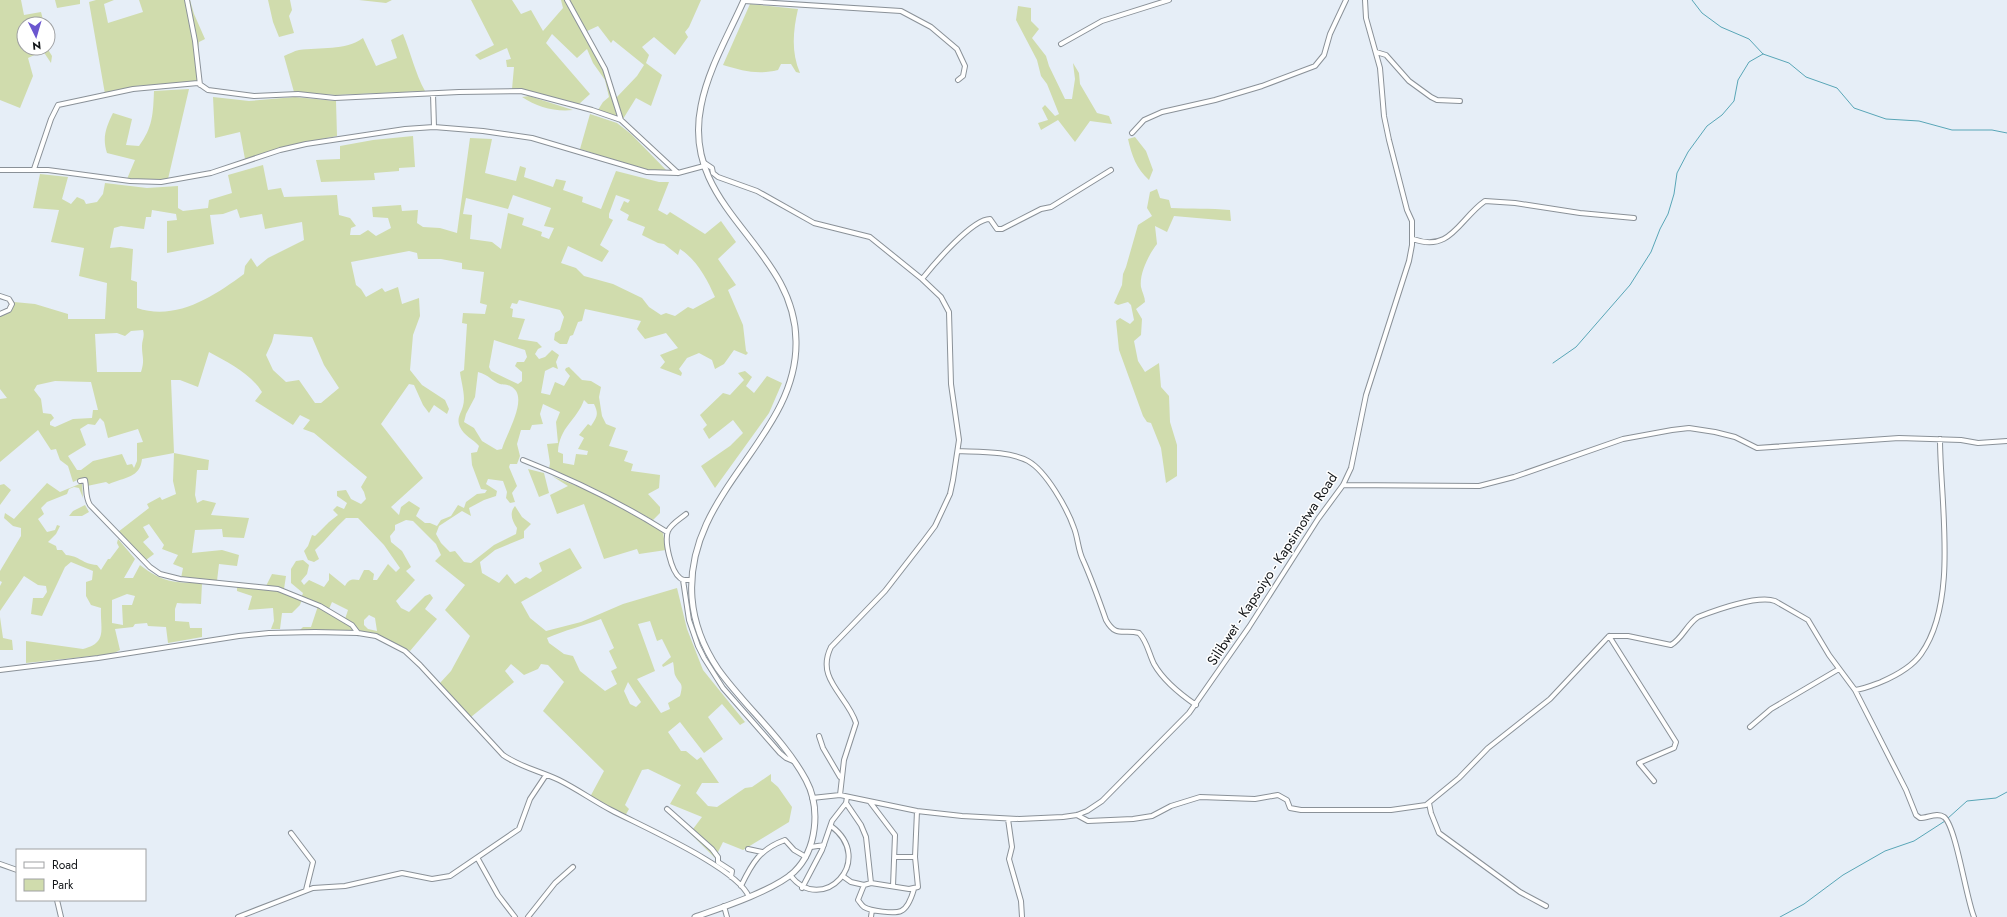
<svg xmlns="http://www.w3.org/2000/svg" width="2007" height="917" viewBox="0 0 2007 917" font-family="Jost,sans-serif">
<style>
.green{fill:#d0dcad;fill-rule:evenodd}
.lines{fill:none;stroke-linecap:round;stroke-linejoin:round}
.stream{stroke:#59a6b7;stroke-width:1}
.minor-casing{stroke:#8a9198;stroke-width:6}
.major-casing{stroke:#8a9198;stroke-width:7}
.minor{stroke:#fff;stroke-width:4}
.major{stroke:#fff;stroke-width:5}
.labels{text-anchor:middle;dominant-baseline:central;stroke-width:3;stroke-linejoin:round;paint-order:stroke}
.street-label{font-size:14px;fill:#121518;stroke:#fff}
</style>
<rect width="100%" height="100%" fill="#e6eef7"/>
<path class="green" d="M0,0h21l3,15 17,-3 3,12h-20v24h23l5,8 -1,7 -8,-12 -15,7 5,18 -13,32 -20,-8z
M55,0h25v4l-23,4z
M96,0h18l-10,4 4,19 35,-11 -4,-12h51l4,14 11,25 -6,3 -2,13 3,27 -64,4 -31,8 -16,-92z
M268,0h22l2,10 -3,6 5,17 -15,4 -6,-15z
M359,0h33l-6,3z
M471,0h41l9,14 10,-4 12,21 20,-23 -2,-8h4l40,74 12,43 -19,-7 5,-8 6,-5 -4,-17 -12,-17 -6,-14 -10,9 -25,-24 -6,9 44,51 -12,11 -53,-15 -13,-1 2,-22h-7l-1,-7 5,-1 -4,-11 -27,12 -5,-5 19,-10z
M569,0h132l-12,27 -4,5 3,5 -13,18 -21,-18 -12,10 7,8 -3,8 16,12 -11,31 -15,-8 -13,21 -7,-21 21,-22 7,-11 -31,-25 -2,3 -13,-17 -13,6z
M750,4l48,5c-5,22 -7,43 2,64l-4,-1 -5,-8h-10l-3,6c-20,5 -35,1 -55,-5z
M1018,6l13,2v13l8,8 -7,9 14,18 3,10 16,33h7l3,-20 -2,-16 6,10 1,11 17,29 12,3 3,8 -22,-3 -15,21 -17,-22 -17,10 -3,-7 10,-3 -6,-12 3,-3 10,11 4,-2 -12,-30 -6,-8 -4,-16 -21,-40z
M403,34c8,19 12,39 22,57l-89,4 -42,-3 -10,-36c5,-2 10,-5 15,-6 21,-3 46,1 64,-12l13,28 21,-8 -6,-18z
M189,89l-21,90h-41l8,-19 -28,-7c-5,-15 -1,-26 6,-40l19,6 -6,26 13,1c14,-19 14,-32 15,-55z
M529,96l44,14c-18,2 -36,-3 -51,-13z
M213,97l36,4 46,-4 41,4 1,35 -51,10 -41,13 -5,-27 -25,6z
M590,114l27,9 14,11 38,39c-30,-1 -60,-15 -89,-24z
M413,136l2,31 -16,1v3l-25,2 1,7 -54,2 -5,-22 24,-1v-13l33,-6z
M1135,137l11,14 7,19 -4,10c-13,-12 -17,-24 -21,-41z
M470,138l22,1 -7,34 31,8 4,-15 6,2 -2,9 29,10 3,-8 10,2 -3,9 20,7 -1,5 19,7 15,-38 43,11h10l-11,28 9,5 3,-3 35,22 16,-13 15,21 -18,17 18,26 -8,5 15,35 3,26 2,2 -2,2 -12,-5 -10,14 -9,5 -3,-9 -13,-7 -12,5 -8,11 3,4 -1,3 -21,-8 5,-6 -5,-7 18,-7 -12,-15 -21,6 -8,-10 4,-8 -56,-12 -3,12 -4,1 -5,13 -3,1 -3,8h-7l-6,-4 1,-7 5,-3 4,-13 -4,-7 -41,-10 -2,4 -5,-1 -2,5 3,1 -1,8 13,2 -7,20 19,3 5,5 -4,2 -3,5 4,5 6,-2 7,-7 7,5 -3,7 2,7 -5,-2 -8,4 -4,22 9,2 5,-13 9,4 6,-10 -5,-6 1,-2 3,-1 13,13 9,1 10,6 -2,10 3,19 4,8 10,4 -7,18 19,5 -4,10 9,3 -2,7 29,4 -1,13 -11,6 12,13v6l-7,7 -64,-34 -40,-17 1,-6 -3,-19 11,-1 -2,-21 4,-10 -17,-8 -3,10 3,10 -11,1 -2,5h-9l-4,14 3,12 -3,8h-7l-1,3 8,19 -5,7 3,9 -5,1 -4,-5 1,-6 -4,-11 -15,-2 -2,5 11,7 -1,5 -12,4 -15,8 2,8 -9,-5 -23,15 -3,8 5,9 9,9 5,-1 9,11 7,1 23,-18 22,-11 1,-6c-5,-7 -8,-15 -2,-22l7,11 9,7 -7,7v7l-29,12 -15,12 2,11 17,10 8,-9 8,10 11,-7 4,2 12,-8 -3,-8 31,-15 12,20 -61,34 9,16 16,13 35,-9 42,-18 54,-16 10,41 16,41 42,52 -5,3 -18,-21 -14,13 15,22 -19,14 -24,-31 -12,10 13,19h5l11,9 4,-3 18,26h-17l-6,10 12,13 9,1 28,-19 7,-1 19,-13v7l7,6 14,20 -3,15 -46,28 -20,-8 -8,16 -25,-25 12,-16 -32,-13 11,-19 -33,-16 -6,1 -17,35 4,4 -4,7 -35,-19 14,-26 -61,-60 21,-29 -16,-17 -7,-1 -3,5 -14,6 -13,-11 -6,7 9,11 -43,35 -31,-34 11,-12 19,-35 -25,-26 20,-25 -30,-24 6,-6 -5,-11 -23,-23 -7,-1 -11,5v5l-5,6 1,6 11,9 9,16 -5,4 9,9 -19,21 5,7 8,4 16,-16 5,-2 3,4 -8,11 12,10 -27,32 -29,-15 -22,-4 -6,-9 -8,-4 3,-9 -16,-8 -3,7 -27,-13 1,-3 -12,-10v-14l5,-8 7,-1 6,5 -2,9 -6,7 3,4 5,-5 15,7 5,-7v-7l16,13c4,-7 7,-7 14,-6l5,-10h5l5,4 -1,6h4l11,-16 8,8 4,-4 -16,-23 -26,-27h-12c-11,10 -20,22 -31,32l4,9 -5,3 -6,-2 -4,-9 4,-5 4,-11 3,1 14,-14 9,-7 -5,-5 4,-4 7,3 3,-6 -10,-7v-5l9,-1 5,9 10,5 5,-5 -2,-7 -3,-5 6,-10 -53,-44 -11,-4 7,-9 -10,-5 -7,10 -38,-24 7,-9c-12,-19 -33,-29 -53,-40l-11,35 -18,-7h-9l3,73 35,7 -1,10h-11l-2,25 2,8 6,-3 13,3 -5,12 38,3 -5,20 -21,-1 -1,-8 -27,1 -3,23 30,-3 17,5 -2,11 -18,-2 -2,17 -36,-3 2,-10 -10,-4 5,-9 -16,-6 2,-4 -15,-21 -6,3 6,10 -6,5 11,12 -8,6 -28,-28 31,-24 -2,-4 13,-7 2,3 14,-6 -3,-13 1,-28 -32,6c-2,19 -17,18 -33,25l-3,-2 -19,4 -5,-8 -9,4 -5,-16 -8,-6 -4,-11 -5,1 -13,-20 -38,32v-63l7,-1 -7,-9v-73c8,-3 13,-5 14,-14l21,2 33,10v5h37l2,-36 -28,-7 5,-28 -33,-6 8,-32 -26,-2 7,-34 28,3 -6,22 9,5 6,-7 7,3 2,4 11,-2 6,-8 2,-11 42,5 31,-2v22l5,3 25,-3 1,-8 23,-7 -4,-18 35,-10 5,25 13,-2 3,9 53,-2 2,20 11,3 6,8 -5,2 -1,7h10l8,-5 8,6 15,-8 -3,-10 -15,-1 -1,-10 29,-2 1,6 16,-1 -1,13 6,4 17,1 17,5zM513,195l38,13 -7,18 10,2 -5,11 -8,-3 1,-4 -20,-7 2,-7 -16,-5 -7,36 -9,-7 -22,-3 2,-24 -9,-1 3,-16 42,11zM616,195l14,5 -2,3 -4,-2 -4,9 9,5 -2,5 18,7 -3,8 16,8 6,1 14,11 2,-6c17,11 27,30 35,48l-22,12 -5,-2 -13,9 -9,-3 -5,2 -12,-8 -7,-9 -29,-14 -29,-8 -8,-8 -15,-5 7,-17 34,16 7,-11 -9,-6 13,-25 -4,-2v-4zM237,209l3,9 22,-4 3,15 37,-7 2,18 -36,18 -11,9 -6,-9 -6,8 -1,8c-31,23 -68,47 -107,34v-26l-6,-2 2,-31 -13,-2 -10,1 4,-20 7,-2 23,3 2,-12h5l1,-7 24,4 1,6 -10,1v32l47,-9 -4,-29 13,-1zM409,251l8,2 1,6h23l21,4v6l22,3 -4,31 7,2 -2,9 -22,-1 -1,10 5,1 -3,46 -4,2c1,10 6,24 3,34 -2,8 -7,12 -3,21 4,9 13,12 19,19l-2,6 -6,1 1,12 9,24 6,1 -2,3 -8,1 -11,8 -2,6 -6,-3 -7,11 -10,4 -4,6 -7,-3h-5l-9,-7 4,-8 -11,-7 -8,6 -2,8 -8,-8 32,-29 -42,-54 28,-40 5,1 9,20 6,8 5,-8 13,9 2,-5 -4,-9 -23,-15 -12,-15 3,-35 7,-19 -1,-18 -17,6 -4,-17 -13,5 -3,-4 -16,9 -5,-8 -5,-4 -5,-23zM143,330c2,7 -1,10 -1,16 0,12 3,13 -1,26h-44l-2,-38 22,-1 8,3 6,-5zM274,334l38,3 12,28 15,23 -18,15h-6l-16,-23 -13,2 -13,-12 -7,-15 6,-13zM494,340l31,10 2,7 -3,5h-7l-2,4 7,6v9l-4,3 -27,-13 -2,-4zM478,372c11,3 14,9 22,12 3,1 7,0 10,2 21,9 -4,48 -8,63l-5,1 -15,-9 -8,-13 -10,-6 2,-8 9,-17zM55,381l36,1 7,28h-5l-1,8 -19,1 -18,8 -5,-2v-3l4,-4 -3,-4 -8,-1 -2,-14 -7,-9 3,-5zM584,400l4,4h6c5,10 3,13 -3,22l-3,-2 -9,11 5,3 -6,11 10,2 -1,4 -11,-1 -2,11 -11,-2v-9l-5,-2c1,-25 19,-32 26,-52zM100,418l4,4 4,16 30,-9 5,13 -6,1v18l-3,7 -2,-4 -5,1 -5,-11 -29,7 -12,9h-4l-9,-14 18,-11 -6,-16 8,-5 7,1zM369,615l6,3 2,13 -9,-2 -4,-4v-5zM601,619l13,29 -5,3 8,17 -6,3 6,13 -12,7 -25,-20 -7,-15 -9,-2 -15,-11 -2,-5c18,-8 36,-12 54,-19zM650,621l7,20 5,-2 9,18 -9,8 1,2 10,-5c1,4 1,10 2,13 5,11 9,6 5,21l-12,7 2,6 -9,4 -24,-34 18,-8 -17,-47zM628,682l13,20 -5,5 -6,-3 -6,-13z
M1157,189l3,9 9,2 2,8c20,1 39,0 59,2l1,11 -57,-5 -7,16 -12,-6 2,18c-8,10 -18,30 -16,43 1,5 4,10 4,15l-9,7 6,10 -1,16 -7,6 4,20 7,11 14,-9 2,24 8,9 1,26 7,23v31l-11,7 -5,-35 -10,-25 -4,-1 -4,-6 -24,-66 -3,-29 4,-3 10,6 4,-4 -3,-15 -3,-3 -10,3 -4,-2 8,-18 1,-11 3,-7 12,-42 14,-9 -5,-8 3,-16z
M745,371l7,6 -6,9 8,7 13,-17 15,7 -13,30 -54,75 -14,-22 29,-20 13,-13 -10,-13 -24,19 -6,-10 4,-4 -7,-10 23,-22 7,2 14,-15 -6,-7z
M528,469l16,4 5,20 -10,4z
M552,476l37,15 68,36 6,6 3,17 -27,4 -2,-5 -33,10 -20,-55 -27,10 -7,-19 18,-9z
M47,483l13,9 22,-9 1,15 -4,-10 -5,-1 -5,2 -2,5 -20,8 -6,6 3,6 -6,5 9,13 8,-2 2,-5 3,1 -4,8 -8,8 8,4 1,4h5l4,5c14,1 16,9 31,10l4,5 7,-11h2l9,-12 -2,-4 1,-4 17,20 -11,19h9l7,-13c22,17 34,18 62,18l-1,21c-9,-1 -15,0 -24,-1l-2,6v12l14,1 1,6h12v9l-34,6 -2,-16 -18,-1 -1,-3 -12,1 -2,3 -18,2 5,21 -8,4 -86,9v-22l57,8c25,-6 17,-20 18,-41l-10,-3 -5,-9v-14l6,-2 1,-9 -22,-9 -6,5 -23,49 -11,-2 2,-16h10l4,-6 -1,-6 -8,-1 -14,-9 -24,35v-25l2,-4 -2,-1v-10l21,-35v-8l-8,-2 -9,-8 1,-5 9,6zM127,594l8,2 -3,9h-10l1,20 -11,-2v-23z
M4,484l7,6 -11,15v-20z
M85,505l4,7 -7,4h-13l4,-5z
M272,574l14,2 -2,13 -18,-3z
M237,587l39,4 26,8 -2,6 -8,8h-10l-2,16h-9l3,-8 -1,-13 -25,2 4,-14 -15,-5z
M318,606c12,9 29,14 37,26l-55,-2 3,-3h8z
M0,617l3,21 9,2 1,10h-13z"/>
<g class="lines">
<path class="stream" d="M1692,0l10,13 19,14 28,12 14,15 26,9 17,14 31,11 17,20 32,11 33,2 33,9h40l15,3
M1553,363l23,-16 54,-62 21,-33 9,-23 8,-15 6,-20 3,-21 11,-21 19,-26 15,-11 12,-14 4,-21 11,-18 14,-8
M1947,819l20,-18 29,-3 11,-6
M1780,917l24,-13 39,-29 42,-24 29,-10 31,-20"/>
<g class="minor-casing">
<path id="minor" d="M187,0l8,41 5,44
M567,0l38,69 16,51
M744,1l157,10 30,16 26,22 8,17 -2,10 -5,4
M1061,44l41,-23 67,-21
M1376,52l10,3 23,26 22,16 6,3 23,1
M433,94l1,33
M1132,133l12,-13 18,-8 53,-12 47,-14 53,-20 9,-11 6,-21 16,-34
M703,162l9,6 1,5 5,4 39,14 57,32 56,14 52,42 19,18 8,15 2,72 8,56 -6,40 -3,14 -15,32 -12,16 -38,49 -54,56c-16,32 16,48 25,76l-12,37 -4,35
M34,169l17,-50 7,-14 75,-16 65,-6 10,7 46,6 44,-2 37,4 124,-6 62,-1 71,19 29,10 57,53
M0,170h48l82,11 31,1 50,-9 69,-23 26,-6 99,-15 29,-2 49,4 49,7 115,34 31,1 26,-7
M1413,239c38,14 46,-20 72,-38l30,2 65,10 54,5
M922,279c12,-15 50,-60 68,-60l7,10h5l39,-20 10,-2 60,-37
M0,296l9,3 3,5 -3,6 -9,4
M958,451c20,1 52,0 70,10 18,10 39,47 46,67 4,10 4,22 9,32 9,20 16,40 23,60 10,18 17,9 33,13 8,8 10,21 15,31 9,16 26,30 42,41
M523,460c51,20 98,43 144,72
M80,481l5,-1c2,9 0,17 5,25l60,62 10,7 20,5 98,10 42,17 32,19 6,8
M1343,485l136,1 35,-9 109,-38 49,-9 17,-2 26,4 20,5 22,11 142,-10 62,2 17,3 29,-2
M686,514c-6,5 -15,10 -18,17 -4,10 3,40 12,47 3,3 7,2 12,2
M683,580l6,40 9,26 6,12 19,30 57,65 6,5 7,3
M1609,636l67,106 -2,6 -35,15 15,18
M0,670l98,-12 141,-22 30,-3 46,-1 43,1 18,3 29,15 15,14 83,90c17,12 37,16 56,25 18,9 35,21 52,30 30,16 127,58 138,87
M1855,690l51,100 10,25 4,3c8,0 17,-6 24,-1 12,9 22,81 30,100
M1750,727l21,-18 68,-40
M819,736l4,12 17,29
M812,798l28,-3 77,16 45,5 57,3 44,-2 14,-2 10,-4 15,-10 87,-88 60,-86 69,-108 25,-34 8,-17 15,-73 43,-134 3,-16v-24l-5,-11 -18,-70 -5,-24 -4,-48 -14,-50 -1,-18
M870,802l25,33 -2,51
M846,803l15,22 5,12 5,46
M1429,803l2,10 8,20 81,59 26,14
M667,809l45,40 6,8v5l14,9 -1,6
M1077,815l11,6 45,-2 19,-3 19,-10 29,-9 55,2 23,-4 9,5 3,8 11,2h90l35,-5 33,-27 29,-30 62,-49 59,-63h19l43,9c11,-6 16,-21 27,-28 18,-7 60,-22 77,-16l33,19 21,35 26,35c9,-1 18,-5 26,-8 14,-6 31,-15 40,-28 38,-53 19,-153 19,-215
M1008,819l4,28 -3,12 12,42 1,16
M291,833l22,29 -7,28
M811,847l13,-2
M748,849l14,3
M895,857h20
M478,859l20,36 17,22
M0,864l17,6
M790,875c32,42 87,-15 41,-49
M844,877l7,5 13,3 7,-2 38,6 9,-2 -3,-30 2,-46
M864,885l-6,15c2,2 3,5 6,7 6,4 31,7 37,4 7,-3 11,-15 13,-22
M741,886c11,-23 19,-37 44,-46l9,10 12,7
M802,888l20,-38 10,-29 14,-18 1,-6
M57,900l4,17
M724,906l3,11
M238,917l75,-29 32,-2 57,-13 30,6 18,-3 69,-47 11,-30 16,-24
M528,917l27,-34 18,-16
M871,917l1,-7"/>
</g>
<g class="major-casing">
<path id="major" d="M695,917c26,-9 80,-27 99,-45 23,-22 27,-64 12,-92 -22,-41 -61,-73 -88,-111 -14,-21 -24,-46 -26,-71 -8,-106 106,-160 104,-257 -1,-96 -116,-132 -95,-235 7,-37 28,-72 43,-106"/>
</g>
<use href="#minor" class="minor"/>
<use href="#major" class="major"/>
</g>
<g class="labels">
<g class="street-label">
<text transform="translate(1272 569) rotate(-57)">Silibwet - Kapsoiyo - Kapsimotwa Road</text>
</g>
</g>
<rect x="16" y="849" width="130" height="52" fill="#ffffff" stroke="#a0a1a3"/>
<rect x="24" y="862" width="20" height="6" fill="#ffffff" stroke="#a0a1a3"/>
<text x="52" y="869" font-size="12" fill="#121518">Road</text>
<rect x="24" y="879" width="20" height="12" fill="#d0dcad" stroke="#a0a1a3"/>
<text x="52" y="889" font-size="12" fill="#121518">Park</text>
<g transform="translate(36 36) rotate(175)"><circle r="19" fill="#ffffff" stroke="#a0a1a3"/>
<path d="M0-3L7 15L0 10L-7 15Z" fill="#6b56cf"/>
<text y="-6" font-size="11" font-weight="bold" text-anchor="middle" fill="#121518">N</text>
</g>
</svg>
